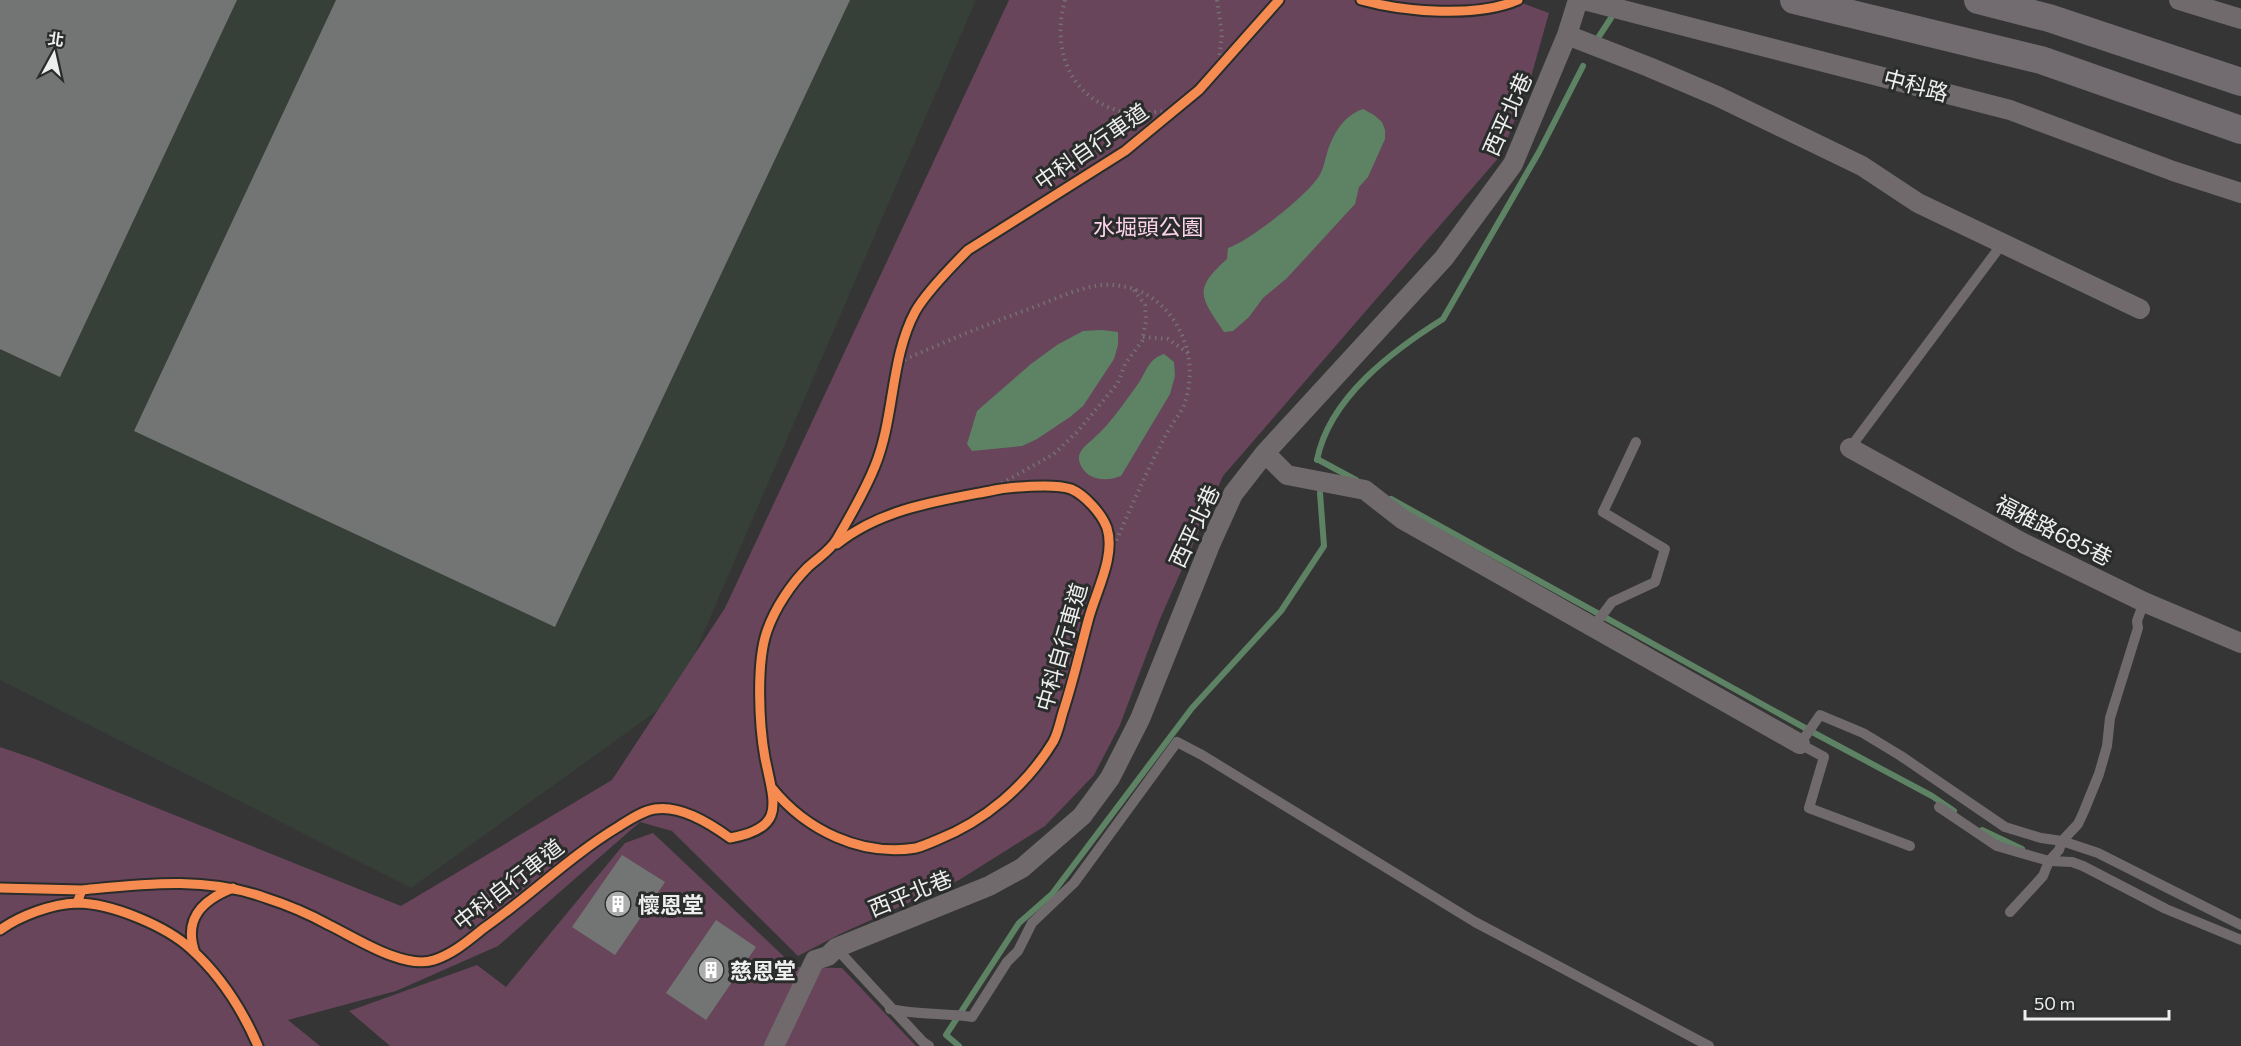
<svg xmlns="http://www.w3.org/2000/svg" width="2241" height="1046" viewBox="0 0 2241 1046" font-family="Commissioner,'Noto Sans TC',sans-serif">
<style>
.built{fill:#373f39}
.green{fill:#68455b}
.water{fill:#5d8364}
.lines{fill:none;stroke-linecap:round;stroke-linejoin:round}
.stream{stroke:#5d8364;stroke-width:6}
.building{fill:#737574}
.path{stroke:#757173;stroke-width:4;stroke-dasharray:1.5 4.5;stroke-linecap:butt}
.lane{stroke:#706a6d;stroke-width:10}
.street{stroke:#706a6d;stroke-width:20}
.secondary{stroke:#726b70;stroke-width:28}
.cycleway-casing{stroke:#292c2a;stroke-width:13}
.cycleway{stroke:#f68b52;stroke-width:9}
.labels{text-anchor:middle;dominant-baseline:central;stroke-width:6;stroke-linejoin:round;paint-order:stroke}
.street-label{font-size:22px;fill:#edeeed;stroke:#292c2a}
.park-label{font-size:22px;fill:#fdd2eb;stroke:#292c2a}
.poi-label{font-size:22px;font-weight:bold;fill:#edeeed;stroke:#292c2a;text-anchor:start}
</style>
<rect width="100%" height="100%" fill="#343534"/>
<path class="built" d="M0,0h976l-300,697 -265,191 -411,-208z"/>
<path class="green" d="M1009,0h505l35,13 -20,71 -28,71 -278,321 -63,143 -40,106 -26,50 -49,51 -86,54 -119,54 -42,22 -126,-125 -32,-9 -142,124 -102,45 -108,29 32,26h-320v-299l35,12 366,147 211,-126 113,-172z
M653,833l142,134 47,1 74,78h-526l-41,-35 128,-46 29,22 119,-144z"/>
<path class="water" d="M1363,109l11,6 8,7 3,8v9l-17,38 -9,10 -4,17 -68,74 -24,20 -14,19 -16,14 -9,1c-23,-34 -32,-42 3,-73l1,-11c21,-7 79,-52 91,-72 5,-7 6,-18 9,-26 6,-18 17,-35 35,-41z
M1102,330l16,2v13l-4,14 -31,47 -13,11 -33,22 -15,7 -50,5 -5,-7 10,-33 54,-47 26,-19 26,-14z
M1164,354l10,8 1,14 -5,18 -49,82c-11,4 -22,5 -32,-1 -6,-4 -11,-12 -10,-19 2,-8 10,-13 15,-18 17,-15 30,-35 44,-54 9,-13 10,-25 26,-30z"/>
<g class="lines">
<path class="stream" d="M1598,38l13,-20
M1317,459l39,21
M1317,460c12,-62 75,-109 126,-141l96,-167 44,-86
M1391,499l425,235 116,62 22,15
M1982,830l40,19
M959,1046l-13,-11 73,-112 33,-29 140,-186 89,-97 43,-65 -4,-53"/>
</g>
<path class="building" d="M0,0h237l-177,377 -60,-28z
M336,0h514l-295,627 -421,-196z
M622,855l43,27 -50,73 -43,-28z
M716,920l40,27 -50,73 -40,-27z"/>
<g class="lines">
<path class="path" d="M1065,0c-14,50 5,99 58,112 16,3 35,-1 51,-1
M1217,0l5,34 -4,35
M1143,337l25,2 20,14
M899,362c43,-19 86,-37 130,-53 24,-9 48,-21 73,-24 31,-2 57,12 73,37 16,25 19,55 9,83 -3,8 -10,16 -14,23 -6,9 -10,19 -15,28 -17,34 -31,69 -48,103
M986,492l68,-38 23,-22 41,-49 7,-19 17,-23 4,-20 -1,-16 -11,-15"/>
<path class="lane" d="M1850,448l152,-204
M1594,626l18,-24 43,-20 10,-33 -62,-37 33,-70
M1939,807l58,39 52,15 23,1 11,4 83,43 75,31
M1910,846l-101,-38 15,-51 -24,-13 20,-29 43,18 38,23 104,71 36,11 21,3 36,12 143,72
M2010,912l33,-36 6,-15 10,-11 3,-9 16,-17 6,-13 15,-37 8,-28 3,-28 28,-90 -1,-7 7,-19
M836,948l87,94 6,4
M890,1009c27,6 55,4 82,8l35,-55 11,-11 14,-28 42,-40 103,-141 25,13 273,167 234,124"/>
<path class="street" d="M1584,0l426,110 163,61 68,22
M2179,0l62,19
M1567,35l82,32 68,29 145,70 56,37 222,106
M1850,448l171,94 123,60 97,41
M1265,453l22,22 78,15 37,29 398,225
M774,1046l41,-86 13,-4 8,-8 153,-62 33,-18 60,-52 28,-38 30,-59 70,-174 23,-51 32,-41 179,-195 69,-94 54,-129 11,-35"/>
<path class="secondary" d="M1794,0l247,60 200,70
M1978,0l71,18 192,64"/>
<g class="cycleway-casing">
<path id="cycleway" d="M1361,0c43,12 116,18 157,0
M772,788c34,42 89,69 144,60 7,-2 14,-5 21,-8 48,-19 89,-54 116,-98 5,-9 7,-20 10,-30 10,-30 17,-61 25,-91 7,-28 28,-64 19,-93 -5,-14 -22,-33 -36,-39 -17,-6 -63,-2 -81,2 -53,10 -109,18 -153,53
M0,888l82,2
M77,903l5,-13c62,-6 124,-14 184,8 22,7 43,16 63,27 27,13 75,45 105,35 19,-6 35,-20 50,-32 46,-32 86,-72 134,-101 11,-7 24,-16 37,-18 25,-4 56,15 75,29 57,-10 44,-35 35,-80 -6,-33 -9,-96 2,-127 8,-23 24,-47 41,-64 11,-10 22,-16 29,-28 14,-24 28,-48 38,-73 20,-49 15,-107 40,-154 10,-18 38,-47 53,-62l157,-99 74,-61 80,-90
M0,930c21,-15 52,-26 77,-27 34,0 89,23 114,46 30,27 51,60 67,97
M195,953c-12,-34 7,-53 38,-65"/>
</g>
<use href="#cycleway" class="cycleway"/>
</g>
<defs>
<g id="building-disc" transform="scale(1.35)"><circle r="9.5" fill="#acadac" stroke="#292c2a"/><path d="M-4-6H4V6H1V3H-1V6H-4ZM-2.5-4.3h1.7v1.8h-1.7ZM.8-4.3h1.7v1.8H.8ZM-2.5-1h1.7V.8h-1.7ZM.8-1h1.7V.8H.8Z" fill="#fff"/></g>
</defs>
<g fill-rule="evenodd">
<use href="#building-disc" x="618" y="904"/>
<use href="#building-disc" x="711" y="970"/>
</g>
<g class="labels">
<g class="street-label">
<text transform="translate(1916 85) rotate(15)">中科路</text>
<text transform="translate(1507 114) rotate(-66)">西平北巷</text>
<text transform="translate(1091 146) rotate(-35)">中科自行車道</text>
<text transform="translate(1194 526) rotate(-65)">西平北巷</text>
<text transform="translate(2054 530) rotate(27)">福雅路685巷</text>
<text transform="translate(1061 647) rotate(-74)">中科自行車道</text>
<text transform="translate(508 884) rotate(-38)">中科自行車道</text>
<text transform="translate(910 893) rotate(-22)">西平北巷</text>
</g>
<g class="park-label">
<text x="1148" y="226">水堀頭公園</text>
</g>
<g class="poi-label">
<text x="638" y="904">懷恩堂</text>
<text x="730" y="970">慈恩堂</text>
</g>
</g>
<g transform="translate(54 54) rotate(8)" stroke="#292c2a" stroke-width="4.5" paint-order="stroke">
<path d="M0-4.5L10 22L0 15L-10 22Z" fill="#edeeed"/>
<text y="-9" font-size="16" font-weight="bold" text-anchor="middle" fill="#edeeed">北</text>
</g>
<path d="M2025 1010v9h144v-9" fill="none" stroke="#edeeed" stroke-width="3"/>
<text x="2034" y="1010" font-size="18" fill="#edeeed" stroke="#292c2a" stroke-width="4.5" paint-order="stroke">50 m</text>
</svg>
